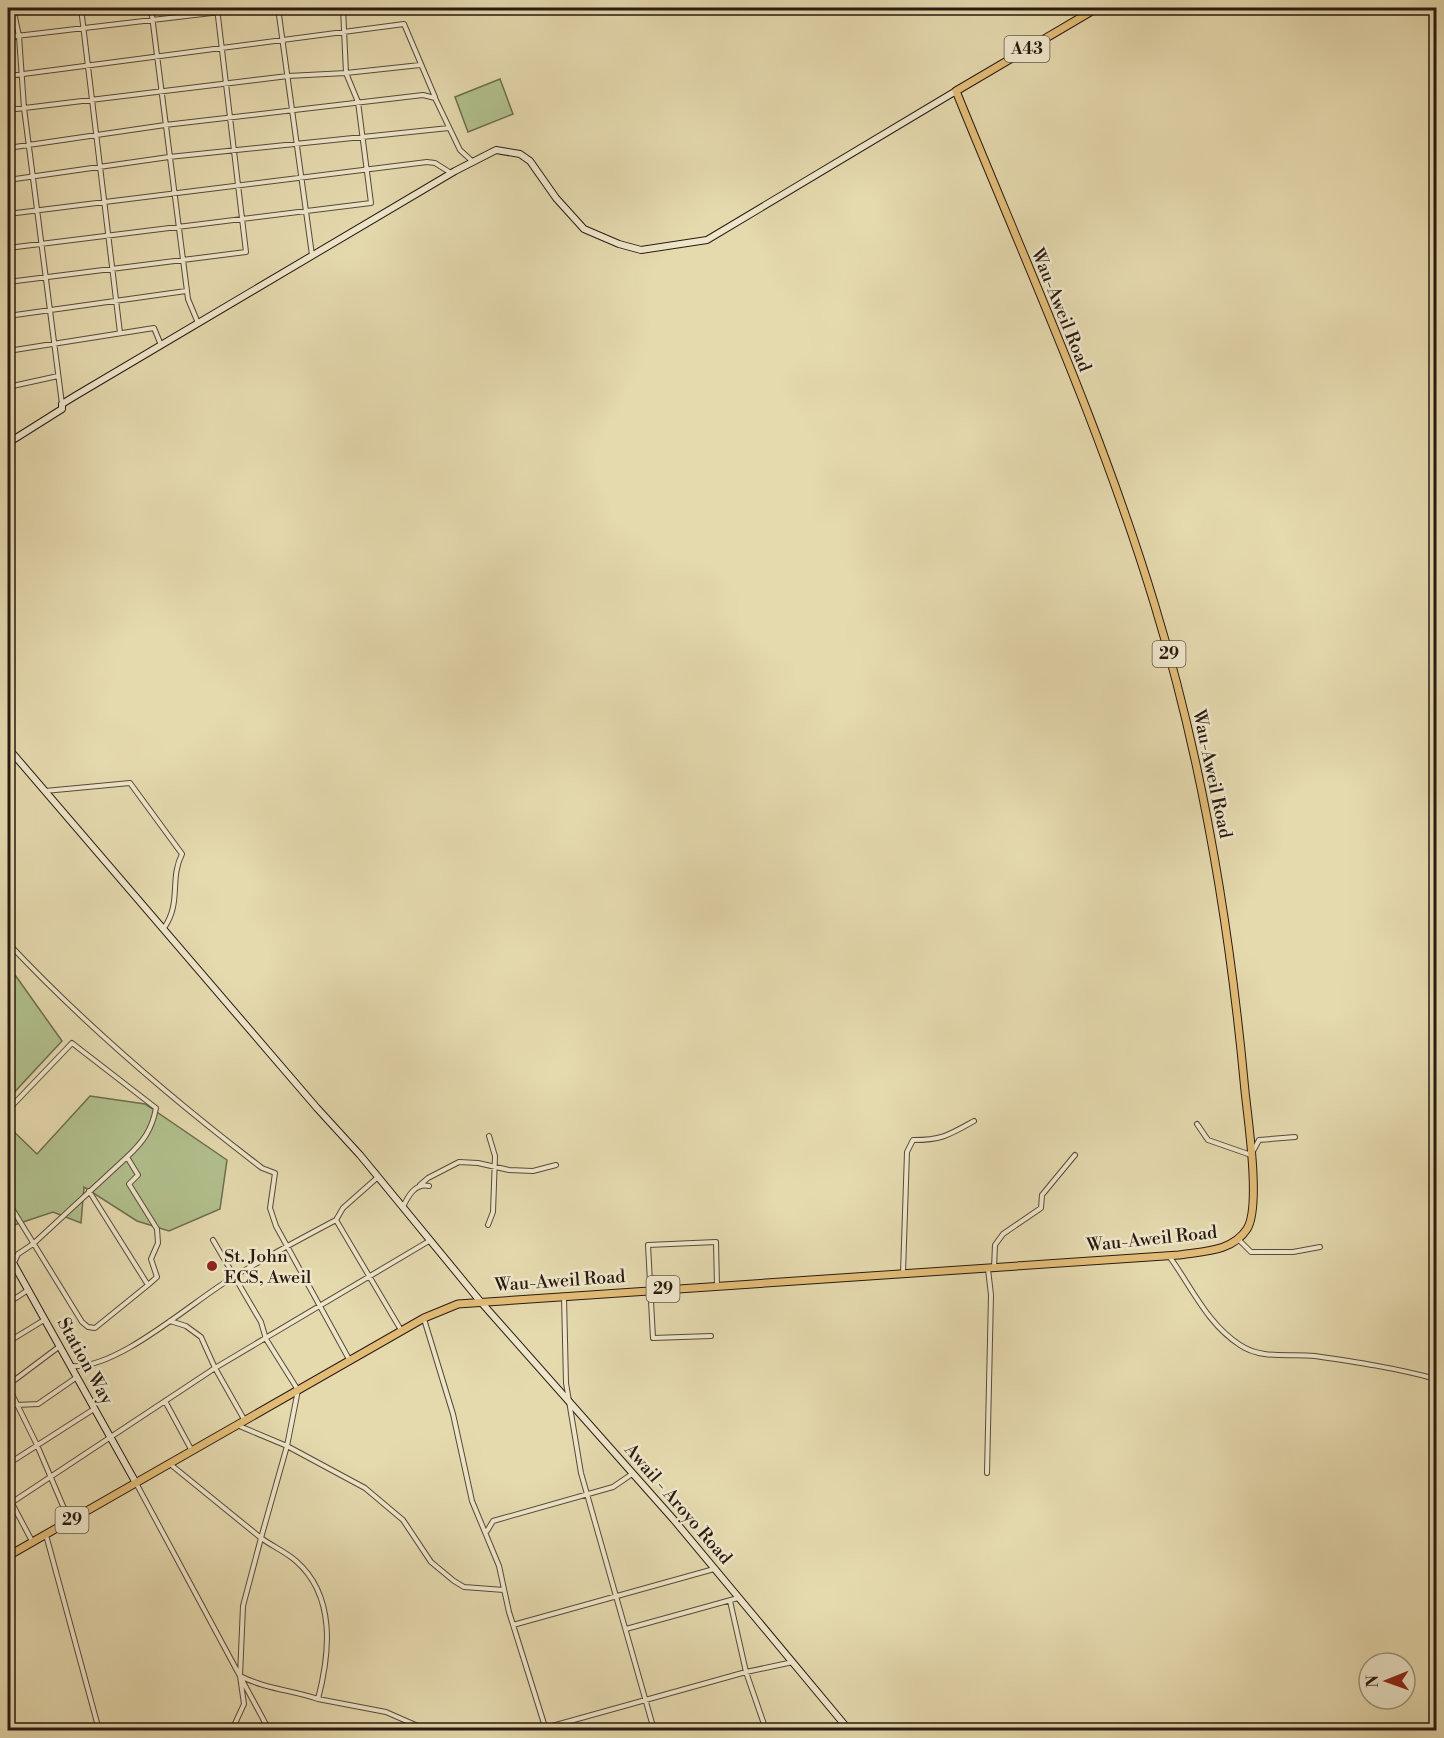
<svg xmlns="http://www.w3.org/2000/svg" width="1444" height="1738" viewBox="0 0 1444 1738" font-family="'Libre Bodoni',serif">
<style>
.green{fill:#b1c08d;stroke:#6c6d4f;stroke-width:1.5}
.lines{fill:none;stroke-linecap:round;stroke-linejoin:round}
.street-casing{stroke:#574a38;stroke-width:6}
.secondary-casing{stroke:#281a11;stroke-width:8}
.primary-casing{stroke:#281a11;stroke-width:9}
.street{stroke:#eee6ca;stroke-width:4}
.secondary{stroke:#eee6ca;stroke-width:6}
.primary{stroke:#e2bc77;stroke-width:7}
.poi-dot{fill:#8f2418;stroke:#eee6ca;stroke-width:2}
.labels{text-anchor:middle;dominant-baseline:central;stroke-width:5;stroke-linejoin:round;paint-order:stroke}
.shield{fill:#eee6ca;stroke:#635748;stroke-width:1.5}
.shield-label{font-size:16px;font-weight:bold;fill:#281a11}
.street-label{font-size:18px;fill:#281a11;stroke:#eee6ca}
.poi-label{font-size:18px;fill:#281a11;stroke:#eee6ca;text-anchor:start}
</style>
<rect width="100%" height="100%" fill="#e5d9ae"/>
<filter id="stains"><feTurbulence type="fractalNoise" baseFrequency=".00333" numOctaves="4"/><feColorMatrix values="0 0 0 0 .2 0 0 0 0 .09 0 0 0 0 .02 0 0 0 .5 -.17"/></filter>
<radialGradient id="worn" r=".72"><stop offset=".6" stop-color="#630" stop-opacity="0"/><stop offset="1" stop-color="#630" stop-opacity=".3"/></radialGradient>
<path class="green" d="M500,79l13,35 -45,18 -13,-35z
M8,965l54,76 -54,58z
M90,1096l55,8 82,56 -7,49 -51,22 -32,-10 -53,-34 -3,36 -28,-11 -42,14 -3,-7v-93l29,28z"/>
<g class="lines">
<g class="street-casing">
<path id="street" d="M13,8l6,28 5,72 38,296
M81,8l39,325
M151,8l37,291 10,24
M278,8l34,247
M8,37l246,-29
M8,76l396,-52 31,73
M8,110l280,-34 58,-3 74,-8
M8,148l157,-23 258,-30 12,3 25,52 12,11
M8,180l161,-23 280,-29
M8,214l419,-52 8,1 16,10
M8,248l363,-45 -13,-101 -12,-29 -3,-65
M8,282l238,-30 -29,-244
M8,316l178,-25
M8,351l146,-23 7,17
M8,387l50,-11
M45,791l85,-8 52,71c-13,26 0,48 -18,74
M8,943c77,82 165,157 254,225l13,5 -5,35 6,18 74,135
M8,1110l64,-67 84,65c-4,22 -13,34 -29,49l11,18 -9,9 28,45 1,14 -7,16 6,18 -9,8
M1197,1124l11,16 43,15 8,-15 36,-3
M420,1185l8,-7 31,-16 19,1 31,7 24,1 23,-6
M8,1202l74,120 6,5 7,1 53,-43 -59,-94
M403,1207c5,-11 12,-24 26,-21
M336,1220l65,110
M488,1225l5,-13 2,-56 -6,-20
M213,1240l48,82 5,17 32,51 -11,56 78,42 38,32 28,42 23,19 10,6 40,3
M1239,1240l12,12h42l27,-5
M1169,1256c22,30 38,68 71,89 22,15 50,8 75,11 41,6 81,12 121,23
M8,1268l5,-3 5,-11 15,-10 94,-87
M994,1268l1,-23 8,-11 38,-26 1,-13 33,-40
M903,1273l4,-121 6,-12c29,0 36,-5 61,-19
M564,1297l2,86 15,90 73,257
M8,1303l20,-13
M424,1319l29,95 19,87 27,65 10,46 37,118
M170,1321l16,5 15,11 14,31 30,53
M711,1336l-58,2 -5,-93 68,-3 1,44
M8,1342l36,-22
M72,1366c46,4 123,-67 163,-90 33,-20 67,-38 101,-56l7,-12 35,-31
M8,1385l52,-39
M8,1386l29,59 32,75
M165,1401l27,50
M16,1405l22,-1 39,-27
M237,1425l50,21 -26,92c11,8 25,14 35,23 40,35 34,92 22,138 -27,-9 -52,-10 -78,-23
M8,1464l86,-55
M170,1464l91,74 -18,68 -3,70 4,28 -12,26
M987,1473l4,-178 -3,-26
M136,1483l133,247
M8,1496l24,45
M11,1503l204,-135 214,-127
M487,1531l6,-10 120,-34 19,-13
M46,1535l53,195
M730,1601l16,71 20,58
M513,1625l201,-56
M626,1629l112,-31
M318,1699l68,13 41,18
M545,1728l201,-56 47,-10"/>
</g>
<g class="secondary-casing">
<path id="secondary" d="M8,443l54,-34v-5l13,-8 380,-225 41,-21 24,4 10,7 26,37 28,31 35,15 22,6 66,-10 249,-149
M8,748l309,360 43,47 120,146 194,219 175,210
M8,1254l128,229"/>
</g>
<g class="primary-casing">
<path id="primary" d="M8,1556l416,-238 34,-14 721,-49c24,-4 53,-3 68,-26 14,-22 1,-109 -2,-138 -15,-163 -42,-328 -90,-485 -53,-176 -130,-345 -199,-515l141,-83"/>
</g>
<use href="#street" class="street"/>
<use href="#secondary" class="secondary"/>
<use href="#primary" class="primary"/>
</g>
<circle class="poi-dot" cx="212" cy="1266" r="6"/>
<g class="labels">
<g class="shield">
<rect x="1004.5" y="36" width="45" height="26" rx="4.5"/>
<rect x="1152.5" y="641" width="33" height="26" rx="4.5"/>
<rect x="646.5" y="1276" width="33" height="26" rx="4.5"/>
<rect x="55.5" y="1507" width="33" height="26" rx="4.5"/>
</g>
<g class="shield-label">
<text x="1027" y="49">A43</text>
<text x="1169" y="654">29</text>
<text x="663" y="1289">29</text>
<text x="72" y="1520">29</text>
</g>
<g class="street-label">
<text transform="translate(1061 310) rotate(68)">Wau-Aweil Road</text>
<text transform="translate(1212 774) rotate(78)">Wau-Aweil Road</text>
<text transform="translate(1152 1239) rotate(-6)">Wau-Aweil Road</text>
<text transform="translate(560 1281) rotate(-4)">Wau-Aweil Road</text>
<text transform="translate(85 1361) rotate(61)">Station Way</text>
<text transform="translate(678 1504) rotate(49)">Awail - Aroyo Road</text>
</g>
<g class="poi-label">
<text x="224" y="1256">St. John<tspan x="224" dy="21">ECS, Aweil</tspan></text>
</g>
</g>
<rect width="1444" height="1738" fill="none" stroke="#e5d9ae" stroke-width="30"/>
<rect x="9" y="9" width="1426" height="1720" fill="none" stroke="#281a11" stroke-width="3"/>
<rect x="15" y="15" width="1414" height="1708" fill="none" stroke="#281a11" stroke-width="1.5"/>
<g transform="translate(1387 1681) rotate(269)"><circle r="28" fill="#eee6ca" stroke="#9f9480" stroke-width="1.5"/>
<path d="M0-4.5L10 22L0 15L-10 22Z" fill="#8f2418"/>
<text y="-9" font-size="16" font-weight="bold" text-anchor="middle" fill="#281a11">N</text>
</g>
<rect width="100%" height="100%" filter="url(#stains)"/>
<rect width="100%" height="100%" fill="url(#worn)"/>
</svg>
